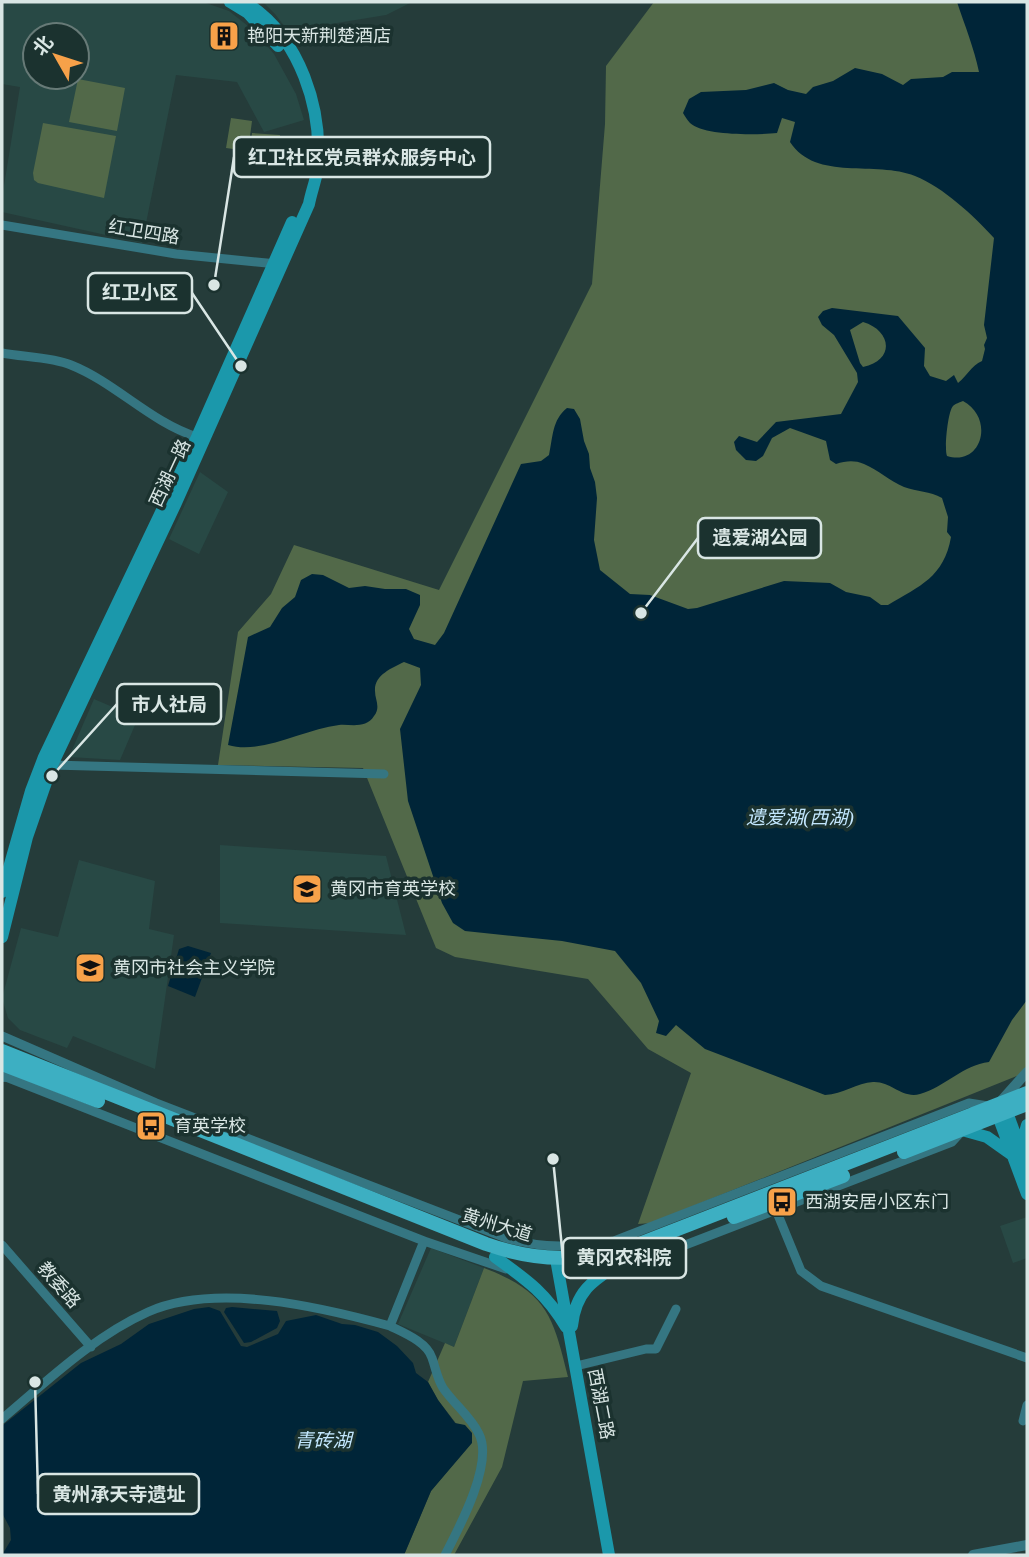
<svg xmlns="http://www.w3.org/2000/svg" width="1029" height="1557" viewBox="0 0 1029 1557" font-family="'Times New Roman','Noto Sans SC',serif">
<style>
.built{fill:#284945;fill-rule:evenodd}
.green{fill:#526949}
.water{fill:#002538;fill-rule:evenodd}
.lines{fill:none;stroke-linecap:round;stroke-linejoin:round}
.minor{stroke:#357682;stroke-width:9}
.tertiary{stroke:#357682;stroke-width:10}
.secondary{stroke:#1b98ab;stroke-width:12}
.primary{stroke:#3dafc2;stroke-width:14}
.labels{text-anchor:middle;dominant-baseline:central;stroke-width:7;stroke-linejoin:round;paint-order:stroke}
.poi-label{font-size:18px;fill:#d9e6e4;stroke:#1b322f;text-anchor:start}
.street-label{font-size:18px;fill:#d9e6e4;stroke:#1b322f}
.water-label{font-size:19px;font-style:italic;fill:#c3e7fe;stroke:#1b322f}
.leader{fill:none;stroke:#d9e6e4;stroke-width:2.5}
.callout-dot{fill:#d9e6e4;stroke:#1b322f;stroke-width:2.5}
.callout{fill:#1b322f;stroke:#d9e6e4;stroke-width:2.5}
.callout-label{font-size:19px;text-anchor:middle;font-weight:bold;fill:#d9e6e4}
</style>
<rect width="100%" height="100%" fill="#253c3a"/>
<path class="built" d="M2,2h201l26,9 24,19 21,24 22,40 8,26 -40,12 -27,-50 -61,-7 -34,168 -140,-31v-14l18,-111 -18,-3zM35,35h42v42h-42z
M263,2h149l-26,13 -98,16 -13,-17z
M200,472l28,20 -29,62 -30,-15z
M94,699l44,19 -18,42 -51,-3z
M220,845l166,11 20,79 -186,-12z
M79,860l76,21 -6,48 25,6 -19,134 -82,-33 -6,12 -47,-18 -12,-12 -6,-20 19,-70 37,9z
M1027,1217v41l-14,5 -13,-37z
M431,1248l53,20 -30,79 -56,-23z"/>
<path class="green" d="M654,2h373v1070l-376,151 -13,1 53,-151 -43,-24 -60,-70 -133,-22 -19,-9 -73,-180 -145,-3 20,-133 33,-38 23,-49 145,45 153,-306 13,-160 1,-58z
M78,79l47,9 -8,43 -48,-9z
M231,118l21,3 -4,30 -22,-3z
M43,123l73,13 -12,62 -66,-15 -4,-3 -1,-7z
M252,133l28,2 -2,20 -28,-2z
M484,1268c63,24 69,48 84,109l-45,4 -21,86 -48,88h-50l27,-64 40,-48 -33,-43 -10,-18 17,-39 9,4z"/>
<path class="water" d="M957,2h70v998l-15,20 -23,42c-26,3 -44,25 -69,32 -18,5 -29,-13 -47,-12 -16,1 -30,12 -48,13l-120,-46 -29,-24 -10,11 -10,-3 3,-12 -18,-38 -26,-32 -53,-10 -97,-10 -12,-8 -11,-20 -34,-102 -8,-72 21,-44 -1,-17 -16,-6c-12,6 -30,13 -29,29 0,9 6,16 -1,25 -8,13 -23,8 -35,9 -35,4 -77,30 -111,20l20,-108 22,-10 12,-19 13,-11 6,-17 11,-6 11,1 26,13 16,-2 20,3h21l14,6v10l-11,24 5,10 21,6 9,-12 77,-169 20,-3 8,-6c4,-18 3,-35 18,-47l7,1 6,10 4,22 5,13 1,14 5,14 2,16 -3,42 6,30 30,24 20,1 38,14 9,-1 87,-27 46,2 16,9 24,5 11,8h7c32,-19 56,-28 63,-68l-4,-5 1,-15 -6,-19c-12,-7 -25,-6 -38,-11 -14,-6 -26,-17 -40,-23 -10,-4 -18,-3 -28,0l-6,-4 -4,-19 -36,-13 -18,10 -9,18 -7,5 -10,-1 -10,-10 -2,-8 5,-6 18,6 19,-20 65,-8 17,-32 -1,-9 -23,-38 -12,-10 -4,-8 5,-6 9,-3 66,8 27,32 -1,18 6,10 16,5 8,-6 4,8c9,-7 13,-17 24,-22l3,-12 -1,-4 3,-7 -3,-13 10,-87c-20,-22 -51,-51 -79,-62 -39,-16 -99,6 -125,-34l5,-20 -13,-4 -5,15c-20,2 -73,3 -87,-10 -3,-3 -5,-7 -7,-10l6,-14 12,-7 45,-2 28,-7 14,7 18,4 7,-7 20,-6 22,-13 27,6 21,11 8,-6 32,-2 9,-5h27c-5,-24 -14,-46 -22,-70zM863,322c28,8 33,38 0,45l-3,-4 -10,-33zM963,401c32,17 19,66 -16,55 -3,-7 1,-45 6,-50 2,-2 7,-4 10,-5z
M188,946l23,7 -16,44 -27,-11 11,-37z
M209,1307l11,4 21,35 6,1 31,-13 8,-13 30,-6 26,9 13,1 23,7 19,14 16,17 3,10 12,9 10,18 17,23 10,2 7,8v10l-41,48 -27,64h-402l9,-15 -1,-12 -8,-15 1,-88 78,-62 40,-19 28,-20 45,-15z
M232,1307l45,4 3,10 -3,7 -26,14 -7,1 -20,-31 2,-4z"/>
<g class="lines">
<path class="minor" d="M2,225l174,29 101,10
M2,353c20,4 50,4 69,12 45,18 79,57 126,72
M52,765l332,9
M2,1036l154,67 350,135c39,11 69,9 108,3l355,-138 19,3
M6,1077l418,164 82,28
M776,1210l25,61 20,15 206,72
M2,1245l89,102
M610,1274l342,-132 10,-11
M390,1326c14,7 37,16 42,32 4,11 5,20 11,30 11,16 28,29 36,46 15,29 -20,94 -34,121
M576,1366l70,-17h10l20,-40
M2,1419c45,-38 92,-83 146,-107 68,-30 173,-5 242,14l34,-85
M1023,1421l4,-16"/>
<path class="tertiary" d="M2,1077l25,-2
M1000,1102l27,-30
M973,1555l54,-10"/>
<path class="secondary" d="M230,2l18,11 30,33
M2,892l29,-101 13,-34 153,-320 95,-215
M2,937l25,-100 25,-72 123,-260 134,-301c2,-11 6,-21 8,-32 7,-62 -17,-136 -72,-170
M1002,1107l5,5 20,56
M998,1108v8l29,78
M962,1130l25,7 24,17
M1021,1147l6,-22
M495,1257c32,23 51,36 71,70
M556,1259l53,296
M572,1326c4,-41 28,-49 59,-70"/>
<path class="primary" d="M2,1051l484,193c55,19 93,17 148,2l393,-153
M2,1064l96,37
M904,1152l123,-48
M734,1217l109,-41"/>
</g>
<defs>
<g id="building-square" transform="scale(1.575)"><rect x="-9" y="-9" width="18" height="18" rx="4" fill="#f7a149" stroke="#1b322f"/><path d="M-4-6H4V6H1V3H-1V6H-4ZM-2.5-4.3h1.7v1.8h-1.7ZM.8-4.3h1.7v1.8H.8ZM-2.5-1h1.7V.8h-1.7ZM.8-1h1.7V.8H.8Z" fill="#111"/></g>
<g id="school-square" transform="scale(1.575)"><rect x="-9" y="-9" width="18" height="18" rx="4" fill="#f7a149" stroke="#1b322f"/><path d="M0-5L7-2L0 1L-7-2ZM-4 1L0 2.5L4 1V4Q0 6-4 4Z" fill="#111"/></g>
<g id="university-square" transform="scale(1.575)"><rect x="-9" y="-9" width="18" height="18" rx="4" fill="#f7a149" stroke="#1b322f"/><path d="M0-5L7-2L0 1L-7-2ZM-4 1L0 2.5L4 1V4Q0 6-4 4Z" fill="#111"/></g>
<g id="bus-square" transform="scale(1.575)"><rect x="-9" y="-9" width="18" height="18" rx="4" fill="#f7a149" stroke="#1b322f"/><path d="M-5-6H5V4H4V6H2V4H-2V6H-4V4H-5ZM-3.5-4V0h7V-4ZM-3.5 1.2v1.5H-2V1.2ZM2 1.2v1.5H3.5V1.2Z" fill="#111"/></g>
</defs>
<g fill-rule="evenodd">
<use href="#building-square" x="224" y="36"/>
<use href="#school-square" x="307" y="889"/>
<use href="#university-square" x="90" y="968"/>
<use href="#bus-square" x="151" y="1126"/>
<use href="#bus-square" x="782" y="1202"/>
</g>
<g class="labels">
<g class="poi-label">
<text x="247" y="36">艳阳天新荆楚酒店</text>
<text x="330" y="889">黄冈市育英学校</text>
<text x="113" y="968">黄冈市社会主义学院</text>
<text x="174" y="1126">育英学校</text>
<text x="805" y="1202">西湖安居小区东门</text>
</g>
<g class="street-label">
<text transform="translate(144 232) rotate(9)">红卫四路</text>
<text transform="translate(170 473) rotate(-65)">西湖一路</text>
<text transform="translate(497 1225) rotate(17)">黄州大道</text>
<text transform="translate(59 1285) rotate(49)">教委路</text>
<text transform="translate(601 1404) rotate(79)">西湖二路</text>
</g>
<g class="water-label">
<text x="800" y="817">遗爱湖(西湖)</text>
<text x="323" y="1440">青砖湖</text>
</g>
</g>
<path class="leader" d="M214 285L234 157M241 366L192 293M641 613L698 538M52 776L117 704M553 1159L563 1258M35 1382L38 1494"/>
<g class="callout-dot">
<circle cx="214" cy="285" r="7"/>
<circle cx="241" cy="366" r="7"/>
<circle cx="641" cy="613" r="7"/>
<circle cx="52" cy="776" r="7"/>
<circle cx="553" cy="1159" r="7"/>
<circle cx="35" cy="1382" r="7"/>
</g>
<g class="callout">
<rect x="234" y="137" width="256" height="40" rx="7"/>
<rect x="88" y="273" width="104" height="40" rx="7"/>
<rect x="698" y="518" width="123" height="40" rx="7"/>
<rect x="117" y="684" width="104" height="40" rx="7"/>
<rect x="563" y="1238" width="123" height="40" rx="7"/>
<rect x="38" y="1474" width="161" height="40" rx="7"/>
</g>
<g class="callout-label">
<text x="362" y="164">红卫社区党员群众服务中心</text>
<text x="140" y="299">红卫小区</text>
<text x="760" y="544">遗爱湖公园</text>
<text x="169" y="711">市人社局</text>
<text x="624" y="1264">黄冈农科院</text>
<text x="119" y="1501">黄州承天寺遗址</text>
</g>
<rect width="1029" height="1557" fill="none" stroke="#d9e6e4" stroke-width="7"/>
<g transform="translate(56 56) rotate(309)"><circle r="33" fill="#1b322f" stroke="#677a77" stroke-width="2"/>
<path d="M0-5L12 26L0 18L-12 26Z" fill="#f7a149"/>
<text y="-10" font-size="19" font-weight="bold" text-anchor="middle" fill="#d9e6e4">北</text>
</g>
</svg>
